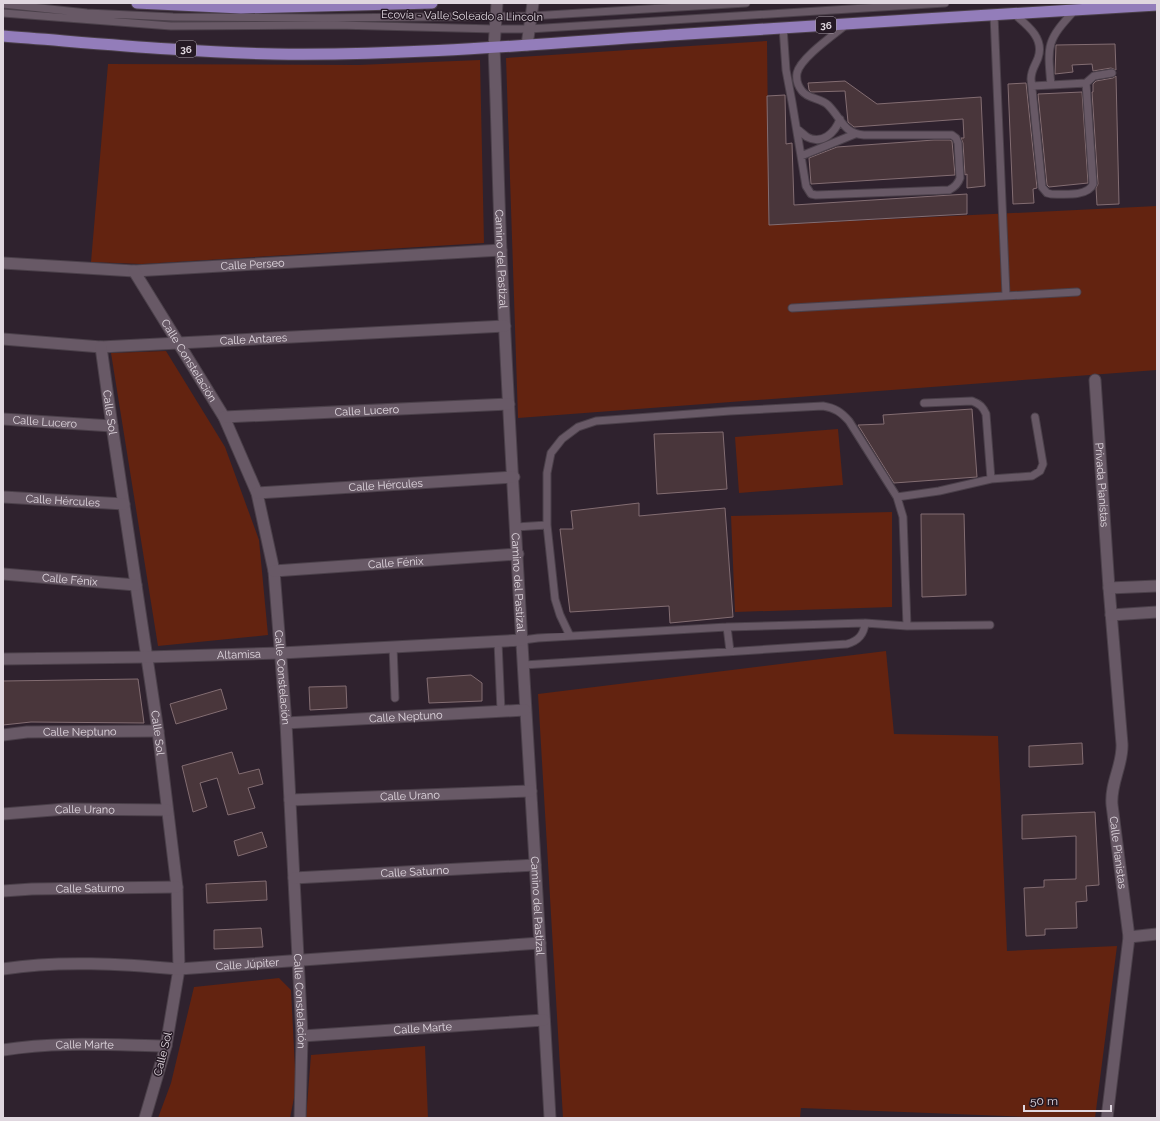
<svg xmlns="http://www.w3.org/2000/svg" width="1160" height="1121" viewBox="0 0 1160 1121" font-family="Raleway,sans-serif">
<style>
.green{fill:#632310}
.building{fill:#49363b;stroke:#836d72}
.lines{fill:none;stroke-linecap:round;stroke-linejoin:round}
.service-casing{stroke:#4b404a;stroke-width:9}
.minor-casing{stroke:#4b404a;stroke-width:13}
.tertiary-casing{stroke:#4b404a;stroke-width:13}
.primary-casing{stroke:#4b404a;stroke-width:13}
.service{stroke:#685966;stroke-width:7}
.minor{stroke:#685966;stroke-width:11}
.tertiary{stroke:#685966;stroke-width:11}
.primary{stroke:#937dba;stroke-width:11}
.labels{text-anchor:middle;dominant-baseline:central;stroke-width:3;stroke-linejoin:round;paint-order:stroke}
.shield{fill:#251924;stroke:#a89ea7;stroke-width:1}
.shield-label{font-size:10px;font-weight:bold;fill:#e0d7df}
.street-label{font-size:11px;fill:#e0d7df;stroke:#251924}
</style>
<rect width="100%" height="100%" fill="#2f222e"/>
<path class="green" d="M767,41l2,184 388,-19v164l-639,48 -12,-360z
M480,60l4,183 -342,21 -51,-2 17,-198 250,1z
M166,351l59,96 34,93 9,95 -110,11 -47,-293z
M838,429l5,56 -104,8 -4,-56z
M892,512v95l-157,5 -4,-96z
M886,651l8,83 104,2 9,215 110,-5 -22,172h-38l-256,-10 -1,10h-237l-25,-424z
M279,978l12,12 5,98 -6,30h-132l13,-35 23,-96z
M425,1046l3,72h-122l5,-63z"/>
<path class="building" d="M1115,44l1,26 -5,-2 -18,3 -1,-7 -20,1 1,7 -18,2 1,-29z
M1116,76l3,128 -22,1 -1,-17 2,-4 -6,-92h1v-8l3,-3 17,-3z
M845,81l32,23 104,-7 4,89 -18,2v-14l-2,1 -2,-32 -2,-5h3l-1,-19 -109,8 -6,-5 -3,-31 -34,1 -2,-2 -1,-7z
M1026,83l11,105 -4,1 1,14 -21,1 -5,-120z
M1082,92l6,91 -39,4 -2,-2 -9,-91z
M785,95l1,49 6,-1 2,62 173,-11v20l-198,11 -2,-129z
M934,140h16l2,1 3,34 -144,9 -2,-26 28,-11z
M972,409l5,68 -83,6 -36,-58 26,-1 -1,-9z
M723,432l4,57 -70,5 -3,-60z
M639,503v13l86,-8 8,109 -63,6 -1,-17 -99,6 -10,-83h13l-2,-18z
M921,514h43l2,81 -44,2z
M471,675l11,8v18l-53,2 -2,-25z
M138,679l6,44 -113,-1 -28,3v-44z
M346,686l1,22 -37,2 -1,-23z
M221,689l6,20 -51,15 -6,-20z
M1082,743l1,21 -54,3v-21z
M232,752l7,22 20,-5 4,15 -15,4 7,20 -27,7 -11,-37 -17,5 7,24 -14,5 -11,-46z
M1095,812l4,73 -13,1 1,15 -11,1 1,26 -32,1v6l-19,1 -2,-48 20,-1v-7l32,-1v-43l-54,3v-24z
M262,832l5,15 -29,9 -4,-15z
M266,881l1,19 -60,3 -1,-19z
M261,928l2,19 -49,2v-19z"/>
<g class="lines">
<g class="service-casing">
<path id="service" d="M3,4l84,9 86,4 149,1 209,-2 215,-13
M3,13l168,13 166,-1 158,4h34l416,-26
M1014,14c13,11 31,24 24,44 -3,8 -7,12 -7,21l11,108 5,6 4,1c12,0 37,3 42,-10l-7,-101 -35,2c-4,-41 -4,-45 24,-75
M994,15l12,280
M783,27l3,43 6,32 14,84 5,8 5,1 133,-5c6,-3 9,-6 11,-12l-2,-35 -2,-5 -4,-3h-88c-21,-2 -22,-16 -36,-30 -7,-7 -20,-6 -26,-14 -4,-5 -6,-12 -5,-18 3,-15 38,-39 50,-49
M1086,83l8,-7 18,-3
M1032,86l19,-1
M797,129c3,2 7,6 10,8 15,8 28,-4 33,-18
M801,156l54,-22
M792,308l285,-16
M991,479l41,-3 8,-5 3,-7 -8,-47
M897,497l42,-6 52,-12 -5,-65c-3,-7 -6,-10 -14,-13l-48,2
M516,527l31,-2
M907,626l83,-1
M727,627l3,24
M570,636l-10,-21 -5,-16 -8,-74v-52l4,-20 11,-14 16,-12 18,-6 134,-10 93,-5c12,2 18,6 26,15l48,76 6,20 4,109 -42,-3
M523,640l15,-2 189,-11 138,-4c-1,12 -7,18 -18,21l-323,21
M498,642l3,69
M393,646l2,52"/>
</g>
<g class="minor-casing">
<g id="minor">
<path id="s1" d="M494,47c3,69 4,137 7,205 13,289 33,577 49,866"/>
<path id="s2" d="M3,263l131,8 367,-21"/>
<path id="s3" d="M134,271l90,146 33,76 17,78 12,152 16,313 -2,82"/>
<path id="s4" d="M3,339l98,8 404,-21"/>
<path id="s5" d="M101,347l11,79 46,305 19,156 2,82 -13,77 -21,72"/>
<path id="s6" d="M1095,380l14,208 13,156c1,21 -12,39 -10,61l17,132 -22,181"/>
<path id="s7" d="M224,417l285,-13"/>
<path id="s8" d="M3,419l109,7"/>
<path id="s9" d="M257,493l257,-16"/>
<path id="s10" d="M3,497l121,7"/>
<path id="s11" d="M274,571l244,-17"/>
<path id="s12" d="M3,574l133,11"/>
<path d="M1109,588l48,-2"/>
<path d="M1111,615l46,-3"/>
<path id="s13" d="M3,659l144,-2 134,-4 242,-13"/>
<path id="s14" d="M286,723l239,-13"/>
<path id="s15" d="M3,735l24,-3 131,-1"/>
<path id="s16" d="M290,800l241,-9"/>
<path id="s17" d="M3,814l63,-5 101,1"/>
<path id="s18" d="M294,878l241,-13"/>
<path id="s19" d="M3,891l29,-2 145,-2"/>
<path d="M1129,937l28,-3"/>
<path id="s20" d="M3,969c57,-9 119,-5 176,0l361,-26"/>
<path id="s21" d="M302,1036l242,-16"/>
<path id="s22" d="M3,1050c54,-9 109,-5 163,-4"/>
</g>
</g>
<g class="tertiary-casing">
<path id="tertiary" d="M527,45l6,-42
M494,47l3,-44"/>
</g>
<g class="primary-casing">
<path id="primary" d="M137,3l104,5 191,-5
M3,36c91,7 182,16 272,18 138,2 275,-11 412,-20 157,-11 313,-19 470,-29"/>
</g>
<use href="#service" class="service"/>
<use href="#minor" class="minor"/>
<use href="#tertiary" class="tertiary"/>
<use href="#primary" class="primary"/>
</g>
<g class="labels">
<g class="shield">
<rect x="816" y="17" width="20" height="16" rx="3"/>
<rect x="176" y="41" width="20" height="16" rx="3"/>
</g>
<g class="shield-label">
<text x="826" y="25">36</text>
<text x="186" y="49">36</text>
</g>
<g class="street-label">
<text transform="translate(462 16) rotate(1)">Ecovía - Valle Soleado a Lincoln</text>
<text stroke="none"><textPath href="#s1" startOffset="212">Camino del Pastizal</textPath></text>
<text stroke="none"><textPath href="#s2" startOffset="250">Calle Perseo</textPath></text>
<text stroke="none"><textPath href="#s4" startOffset="251">Calle Antares</textPath></text>
<text stroke="none"><textPath href="#s3" startOffset="105">Calle Constelación</textPath></text>
<text stroke="none"><textPath href="#s7" startOffset="143">Calle Lucero</textPath></text>
<text stroke="none"><textPath href="#s5" startOffset="66">Calle Sol</textPath></text>
<text stroke="none"><textPath href="#s8" startOffset="42">Calle Lucero</textPath></text>
<text stroke="none"><textPath href="#s6" startOffset="105">Privada Pianistas</textPath></text>
<text stroke="none"><textPath href="#s9" startOffset="129">Calle Hércules</textPath></text>
<text stroke="none"><textPath href="#s10" startOffset="60">Calle Hércules</textPath></text>
<text stroke="none"><textPath href="#s11" startOffset="122">Calle Fénix</textPath></text>
<text stroke="none"><textPath href="#s12" startOffset="67">Calle Fénix</textPath></text>
<text stroke="none"><textPath href="#s1" startOffset="536">Camino del Pastizal</textPath></text>
<text stroke="none"><textPath href="#s13" startOffset="236">Altamisa</textPath></text>
<text stroke="none"><textPath href="#s3" startOffset="441">Calle Constelación</textPath></text>
<text stroke="none"><textPath href="#s14" startOffset="120">Calle Neptuno</textPath></text>
<text stroke="none"><textPath href="#s15" startOffset="77">Calle Neptuno</textPath></text>
<text stroke="none"><textPath href="#s5" startOffset="390">Calle Sol</textPath></text>
<text stroke="none"><textPath href="#s16" startOffset="120">Calle Urano</textPath></text>
<text stroke="none"><textPath href="#s17" startOffset="82">Calle Urano</textPath></text>
<text stroke="none"><textPath href="#s6" startOffset="475">Calle Pianistas</textPath></text>
<text stroke="none"><textPath href="#s18" startOffset="121">Calle Saturno</textPath></text>
<text stroke="none"><textPath href="#s19" startOffset="87">Calle Saturno</textPath></text>
<text stroke="none"><textPath href="#s1" startOffset="860">Camino del Pastizal</textPath></text>
<text stroke="none"><textPath href="#s20" startOffset="245">Calle Júpiter</textPath></text>
<text stroke="none"><textPath href="#s3" startOffset="765">Calle Constelación</textPath></text>
<text stroke="none"><textPath href="#s21" startOffset="121">Calle Marte</textPath></text>
<text stroke="none"><textPath href="#s22" startOffset="82">Calle Marte</textPath></text>
<text transform="translate(163 1054) rotate(-76)">Calle Sol</text>
</g>
</g>
<rect width="1160" height="1121" fill="none" stroke="#e0d7df" stroke-width="8"/>
<path d="M1024 1105v6h87v-6" fill="none" stroke="#e0d7df" stroke-width="2"/>
<text x="1030" y="1105" font-size="12" fill="#e0d7df" stroke="#251924" stroke-width="3" paint-order="stroke">50 m</text>
</svg>
